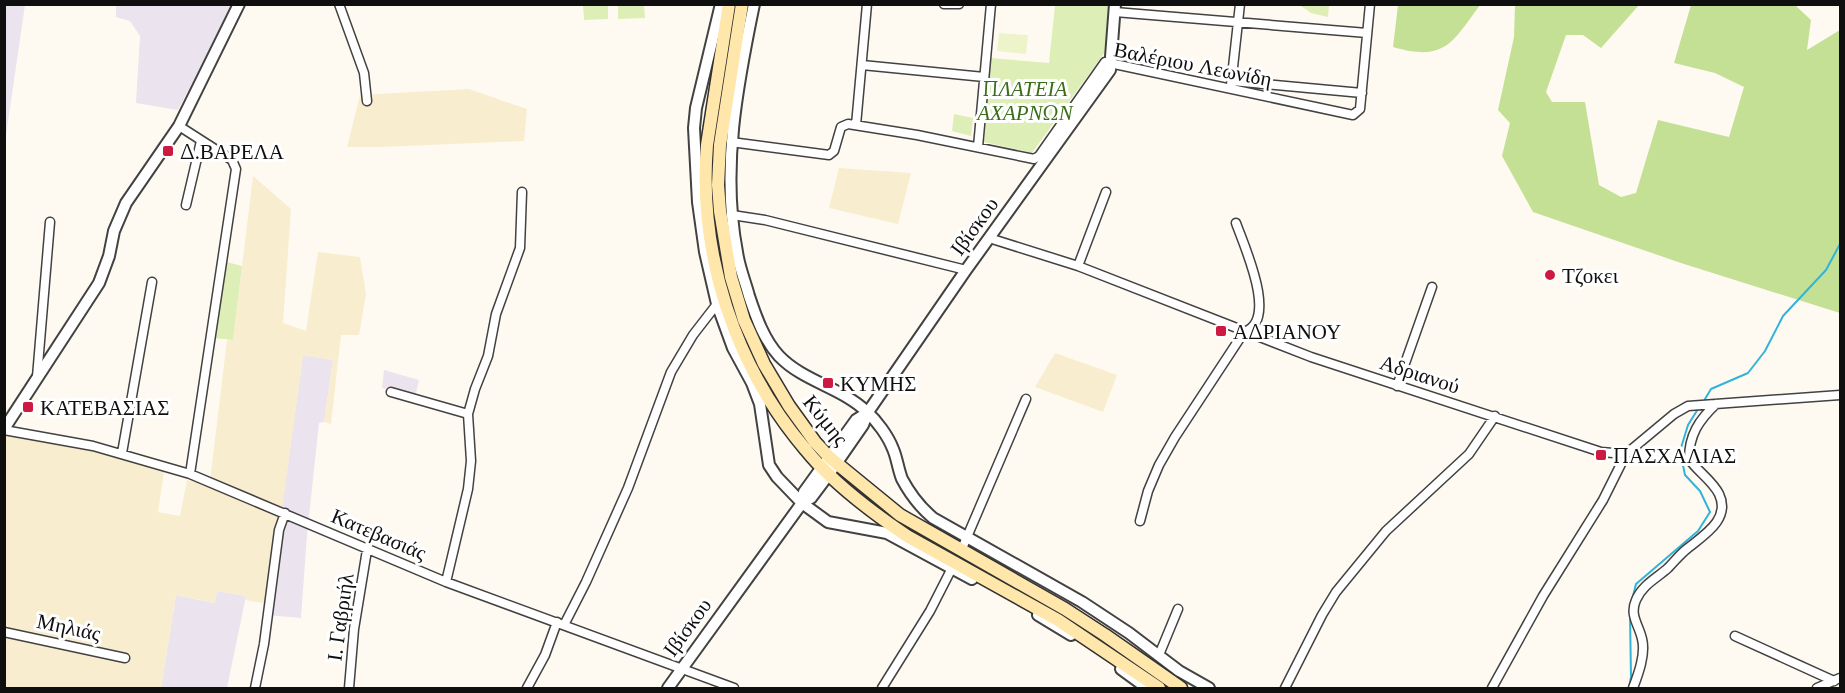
<svg xmlns="http://www.w3.org/2000/svg" width="1845" height="693" viewBox="0 0 1845 693" font-family="Lora,serif">
<style>
.industrial{fill:#ebe3ee}
.farmland{fill:#f8edce}
.green{fill:#ddeeb6}
.forest{fill:#c4e094}
.pitch{fill:#edf4c9}
.lines{fill:none;stroke-linecap:round;stroke-linejoin:round}
.stream{stroke:#31b4d9;stroke-width:2}
.minor-casing{stroke:#424242;stroke-width:11}
.tertiary-casing{stroke:#424242;stroke-width:14}
.secondary-casing{stroke:#313131;stroke-width:15}
.minor{stroke:#fff;stroke-width:8}
.tertiary{stroke:#fff;stroke-width:10}
.secondary{stroke:#ffe7ac;stroke-width:12}
.poi-dot{fill:#cc1a42;stroke:#fff;stroke-width:2}
.labels{text-anchor:middle;dominant-baseline:central;stroke-width:6;stroke-linejoin:round;paint-order:stroke}
.street-label{font-size:21px;fill:#0f0f0f;stroke:#fff}
.park-label{font-size:21px;font-style:italic;fill:#396d19;stroke:#fff}
.poi-label{font-size:21px;fill:#0f0f0f;stroke:#fff;text-anchor:start}
</style>
<rect width="100%" height="100%" fill="#fffaf1"/>
<path class="industrial" d="M5,4l20,1 -20,137 -1,-137z
M116,5h117l-55,105 -42,-7 4,-67 -10,-15 -14,-4z
M303,355l30,5 -9,62 -5,1 -12,112 -6,83 -34,-3z
M384,370l35,10 -4,17 -33,-9z
M217,591l29,5 -19,92h-66l15,-93 38,8z"/>
<path class="farmland" d="M469,89l58,20 -3,32 -143,6h-34l13,-52z
M839,168l72,5 -13,51 -69,-16z
M253,176l38,33 -8,114 23,8 12,-79 42,5 6,37 -7,41h-18l-10,89 -7,-2 9,-62 -30,-5 -34,249 -23,-4v-4l-29,-5 -2,12 -39,-8 -15,93h-156v-249l1,-3 37,4 59,12 62,20 -6,40 22,4 7,-36 21,5 2,-4 17,-141h6z
M1055,353l62,22 -14,37 -68,-25z"/>
<path class="green" d="M583,5h25v14l-24,1z
M618,5h26l1,13 -27,1z
M1055,5h54l-4,47 -73,101 -48,-11 7,-84 58,5z
M1302,5h27l-1,12 -17,-4 -10,-7z
M730,27l2,1 -14,89 -4,50 37,179 -4,2 -11,-24 -18,-65 -9,-93z
M954,114l19,4 -2,18 -19,-5z
M223,261l19,5 -9,74 -20,-2z
M932,539l130,73 91,61 -3,4 -221,-133z"/>
<path class="forest" d="M1398,5v-1l82,1c-28,38 -35,57 -87,42z
M1515,5h124l-38,43 -18,-13h-17l-20,57 6,10h33l14,83 22,12 15,-4 22,-73 71,17 15,-50 -29,-14 -41,-10 17,-58h104l16,15 -4,30 33,-20v283l-159,-50 -148,-51 -31,-56 8,-33 -12,-13 16,-73z"/>
<path class="pitch" d="M999,33l29,2 -2,19 -29,-3z"/>
<g class="lines">
<path class="stream" d="M1705,399l6,-10 37,-16 17,-22 18,-35 43,-46 14,-26
M1631,604l5,-20 62,-53 12,-19 -10,-21 -15,-16 -5,-24 8,-26 10,-16
M1629,688l2,-11 -1,-62"/>
<g class="minor-casing">
<path id="minor" d="M339,4l25,69 3,28
M944,4h15
M1115,12l252,21
M862,65l122,12
M1232,81l130,12
M1231,85l9,-81
M856,125l11,-121
M179,126l53,34 4,9 -46,305
M731,142l98,13 5,-4 7,-24 7,-3 69,11 117,24 5,-3 66,-94 248,53 7,-6 10,-105
M978,147l13,-143
M186,205l15,-64
M732,215l33,5 201,50
M989,238l89,28 233,91 290,95 25,2 48,-40 14,-8 152,-11
M1078,266l28,-74
M37,377l13,-155
M1397,386l35,-99
M391,392l77,22
M4,430l89,16 97,28 256,108 288,106
M122,453l30,-171
M1140,521l8,-30 11,-26 16,-28 69,-105c35,-11 0,-86 -8,-109
M961,551l65,-152
M446,582l22,-93 3,-28 -3,-47 7,-25 13,-33 8,-42 24,-66 2,-56
M564,625l22,-43 42,-94 43,-116 22,-37 24,-31
M4,632l121,26
M1735,636l99,45
M1159,655l19,-46
M255,688l9,-44 15,-114 6,-17
M349,688l5,-59 13,-79
M527,688l18,-33 12,-33
M882,688l48,-77 22,-43
M1285,688l37,-73 14,-23 50,-61 83,-77 26,-38
M1492,688l51,-92 60,-96 23,-46
M1633,688c5,-13 13,-34 9,-49 -3,-14 -13,-24 -6,-39 6,-15 21,-22 32,-32 7,-7 12,-14 20,-20 16,-13 43,-29 31,-54 -7,-14 -21,-22 -30,-35 0,-24 10,-39 27,-55
M1817,688l23,-10"/>
</g>
<g class="tertiary-casing">
<path id="tertiary" d="M721,4l-25,104 -2,20 4,74 7,50 12,52 16,44 19,35 8,21 9,61 8,12 25,26 26,19 59,11 85,46
M754,4c-17,82 -33,165 -17,248 2,15 8,29 12,44 7,21 15,44 30,60 25,26 62,31 88,56 10,9 21,24 26,37 4,9 5,20 9,30 8,15 18,28 31,39l149,84 47,31 50,38 30,17
M4,429l95,-146 10,-27 5,-25 12,-28 53,-77 60,-122
M802,503l2,-11 52,-72 11,-7
M1038,615l33,20
M1121,669l26,19
M668,688l134,-185 9,-5 18,-24 34,-49 5,-13 98,-142 144,-200 5,-66"/>
</g>
<g class="secondary-casing">
<path id="secondary" d="M729,4l-22,141c-9,109 28,222 99,305 25,31 67,63 101,86l151,84 101,68
M742,4l-22,141 -2,40 2,26 11,66 13,43 20,44 25,42 26,36 14,15 71,58 165,94 40,26 76,53"/>
</g>
<use href="#minor" class="minor"/>
<use href="#tertiary" class="tertiary"/>
<use href="#secondary" class="secondary"/>
</g>
<g class="poi-dot">
<rect x="162" y="145" width="12" height="12" rx="3"/>
<circle cx="1550" cy="275" r="6"/>
<rect x="1215" y="325" width="12" height="12" rx="3"/>
<rect x="822" y="377" width="12" height="12" rx="3"/>
<rect x="22" y="401" width="12" height="12" rx="3"/>
<rect x="1595" y="449" width="12" height="12" rx="3"/>
</g>
<g class="labels">
<g class="street-label">
<text transform="translate(1193 64) rotate(11)">Βαλέριου Λεωνίδη</text>
<text transform="translate(974 226) rotate(-54)">Ιβίσκου</text>
<text transform="translate(1420 374) rotate(18)">Αδριανού</text>
<text transform="translate(826 420) rotate(51)">Κύμης</text>
<text transform="translate(379 534) rotate(23)">Κατεβασιάς</text>
<text transform="translate(340 617) rotate(-82)">Ι. Γαβριήλ</text>
<text transform="translate(69 627) rotate(12)">Μηλιάς</text>
<text transform="translate(687 627) rotate(-54)">Ιβίσκου</text>
</g>
<g class="park-label">
<text x="1025" y="88">ΠΛΑΤΕΙΑ<tspan x="1025" dy="24">ΑΧΑΡΝΩΝ</tspan></text>
</g>
<g class="poi-label">
<text x="180" y="151">Δ.ΒΑΡΕΛΑ</text>
<text x="1562" y="275">Τζοκει</text>
<text x="1233" y="331">ΑΔΡΙΑΝΟΥ</text>
<text x="840" y="383">ΚΥΜΗΣ</text>
<text x="40" y="407">ΚΑΤΕΒΑΣΙΑΣ</text>
<text x="1613" y="455">ΠΑΣΧΑΛΙΑΣ</text>
</g>
</g>
<rect width="1845" height="693" fill="none" stroke="#0f0f0f" stroke-width="12"/>
</svg>
